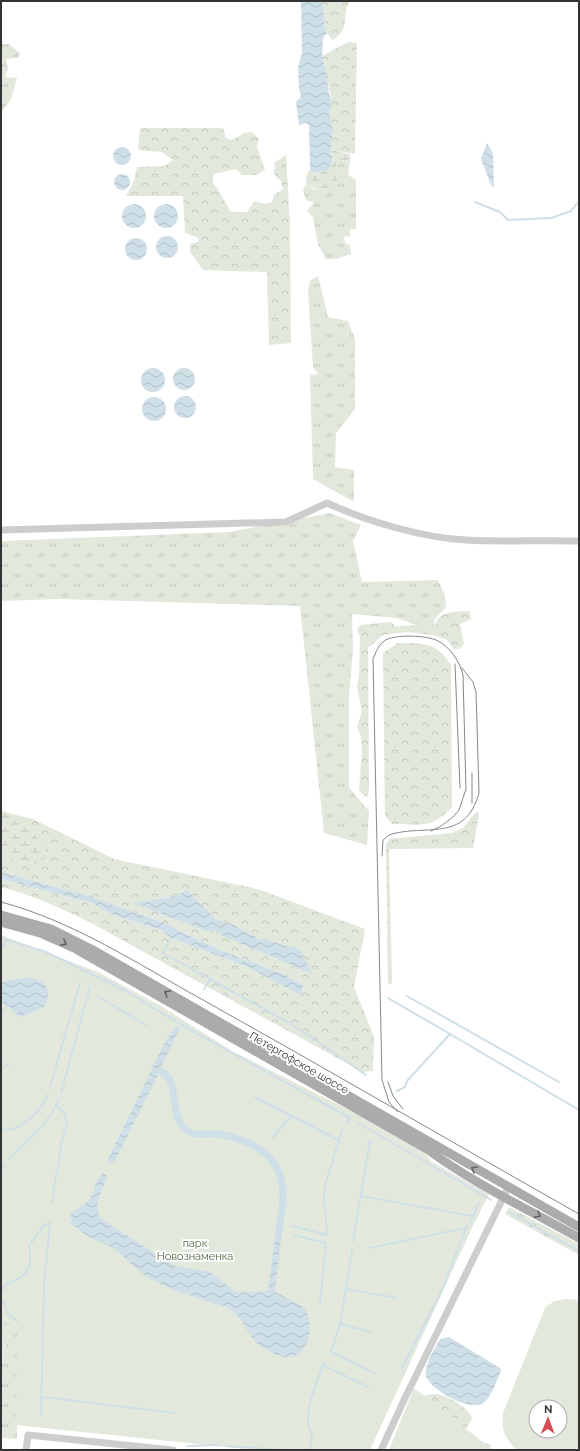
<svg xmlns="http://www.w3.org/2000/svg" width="580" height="1451" viewBox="0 0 580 1451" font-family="Raleway,sans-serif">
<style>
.grass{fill:url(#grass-tufts)}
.forest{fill:url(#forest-crowns);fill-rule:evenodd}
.wetland{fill:url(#wetland-marsh)}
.park{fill:#e3e8dd;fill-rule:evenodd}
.water{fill:url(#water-waves)}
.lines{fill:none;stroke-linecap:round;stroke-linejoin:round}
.stream{stroke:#cfdfe8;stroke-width:2}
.canal{stroke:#cfdfe8;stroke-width:7}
.minor{stroke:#cdcdcd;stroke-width:7}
.major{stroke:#ababab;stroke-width:9}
.tram{stroke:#888;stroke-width:1}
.oneway{stroke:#636363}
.labels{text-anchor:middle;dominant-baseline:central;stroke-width:4;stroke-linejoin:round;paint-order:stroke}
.street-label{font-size:11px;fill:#333;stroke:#fff}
.park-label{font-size:11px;fill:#566a44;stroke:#fff}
</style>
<defs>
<pattern id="grass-tufts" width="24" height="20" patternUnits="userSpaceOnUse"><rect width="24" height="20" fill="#e3e8dd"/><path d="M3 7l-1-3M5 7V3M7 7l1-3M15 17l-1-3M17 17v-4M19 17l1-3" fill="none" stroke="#c3c7be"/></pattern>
<pattern id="forest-crowns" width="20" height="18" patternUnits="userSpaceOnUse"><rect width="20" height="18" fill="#e3e8dd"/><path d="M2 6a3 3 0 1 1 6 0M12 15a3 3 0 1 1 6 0" fill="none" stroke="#c3c7be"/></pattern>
<pattern id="wetland-marsh" width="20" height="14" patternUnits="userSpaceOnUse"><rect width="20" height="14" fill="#e3e8dd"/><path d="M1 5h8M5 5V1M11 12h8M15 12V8" fill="none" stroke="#c3c7be"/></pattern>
<pattern id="water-waves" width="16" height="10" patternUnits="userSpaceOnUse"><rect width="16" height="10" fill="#cfdfe8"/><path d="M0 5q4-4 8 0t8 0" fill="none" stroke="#b2c0c7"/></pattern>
</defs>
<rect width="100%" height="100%" fill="#fff"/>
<path class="grass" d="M1,44h8l11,9 -2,5 -12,1 2,10 -3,8 12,1 -6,21 -10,14z
M339,160l11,1 -2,14 8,5v49h-6v7l-6,1 1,6 5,2 1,9 -15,5h-10l-8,-15 -5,-27 -6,-6 7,-8 -8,-3 -3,-10 3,-6 9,6 23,-15 -2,-11z
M318,276l10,41 20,4 7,18v70l-19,24 -1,34 19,3v32l-41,-23 -3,-104 8,-1 -5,-7 -5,-75 2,-11z
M330,513l31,12 -8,16 9,41 76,-2 7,15 1,12 -11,12 -1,6 -12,2 -25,-9 -45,-4 1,35 -4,48v91l20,23 -2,34 -43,-12 -24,-227 -242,-7 -57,2v-60l228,-9z
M509,1207l70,37v11l-74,-41z
M1,1315l16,11v113l-16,-1v-71l10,-41 -10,-2z"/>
<path class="forest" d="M323,1h27c-10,15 2,29 -18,39l-7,-10z
M348,42l9,1 -2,111 -24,-4 2,-22 -4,-15 3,-12 -10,-42v-3z
M140,128h83l3,10 6,2 12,-7 8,-1 7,7 -2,8 8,23 -9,5h-14l-6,-6 -23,5v9c8,9 12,20 18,29h16l7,-11 11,3 7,-2 2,-7 9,-6 -2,-8 -7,-7 1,-12 11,-7 4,69 1,119 -22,2 -2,-73 -64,-2 -13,-18v-8l8,-2 1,-4 -14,-5 -2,-37h-57l8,-15 3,-14 27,-1 9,-6 -11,-8 -24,-2z
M470,611l1,8 -11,5 4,20 -5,5h-5l-7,-9 -14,-5 -26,-3 -24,3 -15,13 1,141 -2,8 -5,-3 -3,-4 3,-37 -1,-17 -4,-9 5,-16 -5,-24 2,-11 1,-39 -3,-7 3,-5 31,-3 5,5c13,-3 26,0 39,-2 4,-15 21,-13 35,-14z
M398,643c26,0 38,-1 53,22l1,142c-21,23 -32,17 -60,17l-7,-8 -2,-163z
M1,811l32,8 81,40 144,30 107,40 -11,58 20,50 -1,34 -10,1 -272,-149c-30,-15 -58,-28 -90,-36v-8l91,24 19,11 50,16 10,8 74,28 56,28 2,-9 -20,-11 -63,-24 -61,-29 -70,-25 -88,-24v-16l40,10 -19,-49zM187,890l29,29 18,6 24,13 42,11 -22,11 -60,-29h-12l-72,-28 42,-7z
M476,812l3,1 -6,35 -84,1 3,134 -3,2 -1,-4 -2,-137 4,-5 8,-1 54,-5 11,-5z
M433,1394c13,0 34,12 39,24l-6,11 2,9 23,7v5h-87c-4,-18 11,-41 22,-55z"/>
<path class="wetland" d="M331,150l19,4v7l-11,-1 -3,4 2,11 -3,12c-12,3 -18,4 -29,-3v-7l4,-8 4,4 19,-10z
M1,811l21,6 25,34 -6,15 -40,-10z"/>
<path class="park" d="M1,935l97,37 63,34 71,45 135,68 55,31 10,12 57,32 -17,34 -102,222h-116l-238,-25 1,-99 -16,-11z
M567,1299l12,1v145l-4,5h-58c-12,-11 -16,-20 -14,-37l42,-105 9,-7zM536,1407h24v24h-24z
M1,1324l10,2 -10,41z
M414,1388l79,62h-104z"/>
<path class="water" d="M301,1h22l2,29 2,3 -4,5 -1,21 4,11 3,24 3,7 -3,12 4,15 -2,22 2,13 -6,7 -13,3 -4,-4 -1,-43 -2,-3 -8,2 -3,-23 5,-5 -2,-9 -1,-20 4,-15z
M487,143l6,10 1,34 -3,-2 -10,-26z
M113 156a9 9 0 1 1 18 0a9 9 0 1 1-18 0Z
M114 182a8 8 0 1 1 16 0a8 8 0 1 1-16 0Z
M122 216a12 12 0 1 1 24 0a12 12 0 1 1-24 0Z
M154 216a12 12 0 1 1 24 0a12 12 0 1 1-24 0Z
M156 247a11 11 0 1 1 22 0a11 11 0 1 1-22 0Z
M125 249a11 11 0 1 1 22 0a11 11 0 1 1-22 0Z
M173 379a11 11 0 1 1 22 0a11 11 0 1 1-22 0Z
M141 380a12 12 0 1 1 24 0a12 12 0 1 1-24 0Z
M174 407a11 11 0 1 1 22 0a11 11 0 1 1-22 0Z
M142 409a12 12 0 1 1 24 0a12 12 0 1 1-24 0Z
M1,872l88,24 70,25 61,29 63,24 20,11 -2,10 -56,-29 -74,-28 -10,-8 -50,-16 -19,-11 -91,-24z
M187,890l29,29 18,6 24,13 42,11 12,25 -89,-38 -5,-5h-12l-73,-28 43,-7z
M21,978c6,0 11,-1 17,2 11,4 13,18 6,27l-23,10c-7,-2 -11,-12 -20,-15v-20z
M176,1026l4,2 -19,39 8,10 -9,-4 -2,2 -43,86 -4,2 -3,-2 1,-4 56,-115z
M103,1173l3,2v4c-4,13 -15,30 -3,41l72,46 35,6 26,20 32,-1 9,-69 6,1 -8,69c9,5 22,9 29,16 12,15 5,52 -18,49 -11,-1 -29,-11 -35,-21 -9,-13 -13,-25 -29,-30 -26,-9 -53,-15 -76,-30 -11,-7 -20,-18 -30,-26 -14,-9 -45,-16 -46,-36 5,-5 13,-7 18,-13 7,-7 7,-23 15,-28z
M449,1337l51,31 1,3c-4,9 -10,27 -18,32 -13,9 -53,-13 -57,-27 -2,-11 9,-28 14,-37z"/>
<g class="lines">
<path class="stream" d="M475,202l25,10 8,8 43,-2 20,-7 8,-10
M1,938l45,14 80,39 54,33 170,94 -4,5
M171,938l-8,15 130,72 73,50
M3,947l4,-8
M204,989l6,-9
M407,996l152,86
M99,997l47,28
M388,998l62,36
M1,1015l7,-10
M1,1069l8,-5
M50,1087l30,-104
M397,1091l8,-4 2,-6 43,-47 129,76
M61,1093l29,-106
M255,1097l83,43
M57,1106l7,7 3,9 -6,23 -3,21
M358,1123l133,77
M1,1129c18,5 41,-19 47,-35
M273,1137l19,-22
M9,1159c18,-17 41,-37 50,-60
M1,1168l4,-4
M361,1196l111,20
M52,1202l5,-32
M509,1212l70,39
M470,1222l9,-19
M70,1223l5,2
M292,1226l35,9 -3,-35 1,-15 17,-55
M294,1235l32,8 -6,60
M353,1241l17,-100
M369,1248l97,-20
M352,1249l-12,75 -9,28 43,21
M346,1289l51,9
M1,1293l3,-7c22,-11 30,-14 25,-40l15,-21 6,-2 -6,61 -3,131
M3,1300l4,13 10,8
M340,1324l30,8
M324,1363l-1,2 45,22
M402,1368l39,-76 26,-66
M42,1397l134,16
M187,1446l31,-1
M226,1446l58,4
M307,1450l3,-2 2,-14c-12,-14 5,-52 11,-69"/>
<path class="canal" d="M161,1071c3,3 7,5 9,9 7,15 1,40 18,51 8,6 20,2 30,3 34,6 65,22 65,61 0,12 -3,25 -4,37"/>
<path class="minor" d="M1,530l285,-8 41,-19c39,18 96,35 139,37 37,2 75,0 113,1
M26,1450l2,-15 145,15
M381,1450l24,-52 103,-210"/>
<path class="major" d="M1,915l50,14 40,20 488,278
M1,922l39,11 36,16 351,200c47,35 101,60 152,89"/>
<path class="tram" d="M455,664l5,124
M472,803v-30
M382,856l1,-16 6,-5c36,-12 76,9 90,-42l-3,-101 -3,-10 -11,-14
M1,902c72,19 137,62 202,98 126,70 250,143 376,214
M388,1082l5,14 10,13
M398,1112l-9,-10 -7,-22 -9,-421c3,-7 5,-13 11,-18 9,-7 44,-6 54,0 12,6 22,21 25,34l3,114 -7,21 -6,7 -12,9 -10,5"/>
</g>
<defs><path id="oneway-chevron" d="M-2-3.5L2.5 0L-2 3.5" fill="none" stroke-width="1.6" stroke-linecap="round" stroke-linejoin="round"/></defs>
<g class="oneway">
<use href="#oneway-chevron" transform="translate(64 943) rotate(26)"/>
<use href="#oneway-chevron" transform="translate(167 993) rotate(-149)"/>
<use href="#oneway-chevron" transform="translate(474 1169) rotate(-150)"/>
<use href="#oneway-chevron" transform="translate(538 1215) rotate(29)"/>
</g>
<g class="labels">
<g class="street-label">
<text transform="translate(299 1063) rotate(30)">Петергофское шоссе</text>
</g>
<g class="park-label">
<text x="195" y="1243">парк<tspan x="195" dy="13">Новознаменка</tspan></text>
</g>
</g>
<rect width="580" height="1451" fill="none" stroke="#333333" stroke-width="4"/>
<g transform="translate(548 1419) rotate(1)"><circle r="19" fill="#ffffff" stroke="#adadad"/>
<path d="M0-3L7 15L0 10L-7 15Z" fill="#d34b55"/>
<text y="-6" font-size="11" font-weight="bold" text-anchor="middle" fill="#333333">N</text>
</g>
</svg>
